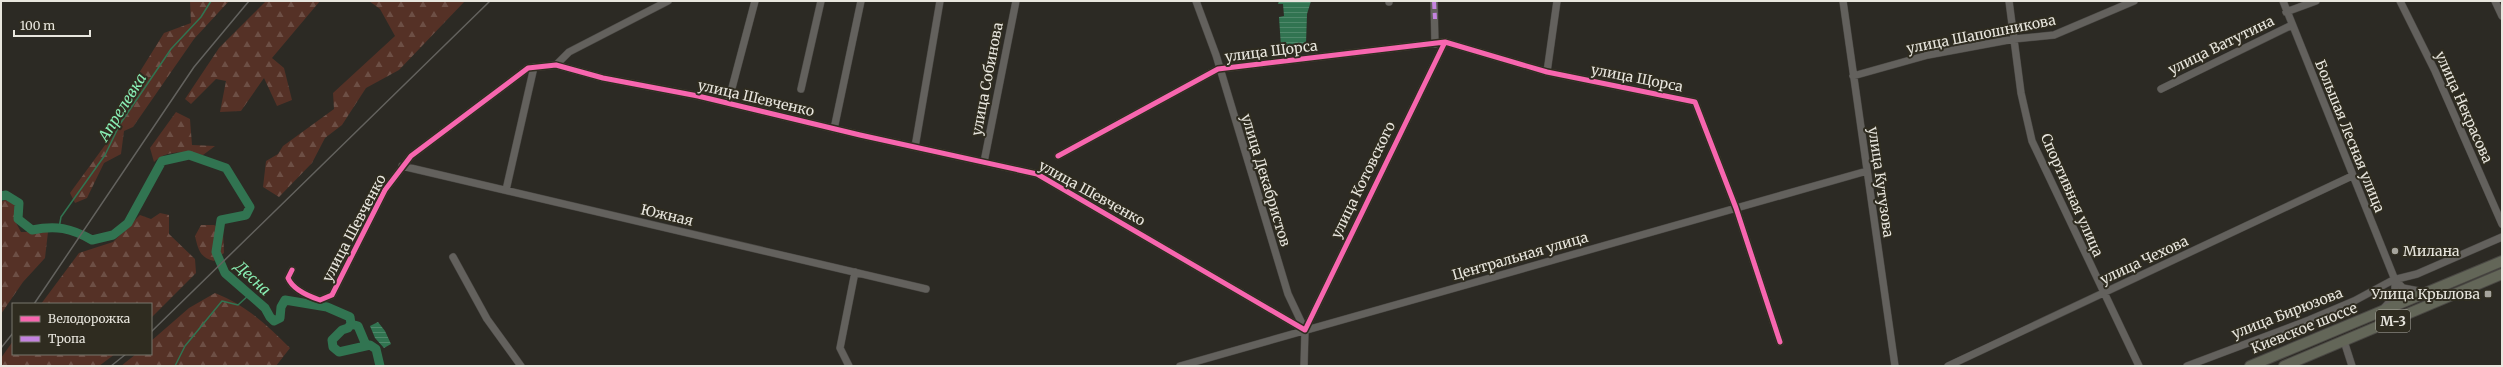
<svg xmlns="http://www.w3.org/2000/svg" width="2503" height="367" viewBox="0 0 2503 367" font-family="Merriweather,serif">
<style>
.forest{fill:url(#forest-firs)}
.water{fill:url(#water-rules)}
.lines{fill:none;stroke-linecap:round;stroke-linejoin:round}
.stream{stroke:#317451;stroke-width:1.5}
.river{stroke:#317451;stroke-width:9}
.minor-casing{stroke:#4a4844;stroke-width:8}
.highway-casing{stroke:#4a4844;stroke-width:12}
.minor{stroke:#63615d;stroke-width:7}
.highway{stroke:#636658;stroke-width:10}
.rail{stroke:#63625e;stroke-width:1.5}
.quiet{stroke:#c483df;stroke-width:4;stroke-dasharray:8 4;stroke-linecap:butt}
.cycleway-casing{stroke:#2f2c20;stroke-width:8}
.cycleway{stroke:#f766af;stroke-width:5}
.poi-dot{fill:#a6a49d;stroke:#2f2c20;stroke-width:1.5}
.labels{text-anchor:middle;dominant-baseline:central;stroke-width:4;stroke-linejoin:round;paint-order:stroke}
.shield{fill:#2f2c20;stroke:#b0aea5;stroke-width:1}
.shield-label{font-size:13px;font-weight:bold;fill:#e8e6de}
.street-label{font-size:14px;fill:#e8e6de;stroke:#2f2c20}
.poi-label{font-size:14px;fill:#e8e6de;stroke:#2f2c20;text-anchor:start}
.water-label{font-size:15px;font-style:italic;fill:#89eeb5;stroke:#2f2c20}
</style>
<defs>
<pattern id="forest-firs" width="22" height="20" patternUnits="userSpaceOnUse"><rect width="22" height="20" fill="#553126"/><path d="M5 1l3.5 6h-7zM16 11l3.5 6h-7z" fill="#6d4f45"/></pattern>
<pattern id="water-rules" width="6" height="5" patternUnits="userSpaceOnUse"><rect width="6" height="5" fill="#317451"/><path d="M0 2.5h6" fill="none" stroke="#4f886a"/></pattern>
</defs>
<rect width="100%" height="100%" fill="#2c2a24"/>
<path class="forest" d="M190,1h39l-35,38 -61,88 -9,4 -3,23 -17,9 -17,35 -12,5 -5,-10 38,-52 8,-31 48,-77 27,-10z
M266,1h54l-48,57 12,10 8,32 -15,6 -13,-28 -23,33 -21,1 6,-31 -10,-2 -25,25 -6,-5 34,-51z
M369,1h96l-66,69 -33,18 -24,37 -17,13 -13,25 -33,34 -16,-10 3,-26 12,-7 5,-8 51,-37 -1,-16 62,-57 -15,-27z
M176,112l14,7 2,26 23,1 -12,9c-17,-3 -36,-6 -49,7l-4,-14z
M5,200l10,4 -1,15 7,13h27l-3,26 -22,24 -22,32v-112z
M160,213l9,2v19l26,25 1,14 -45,45v-14h-110l38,-51 34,-11 27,-27 11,4z
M201,225h13l9,5 1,23 -10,8c-14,-3 -16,-12 -19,-25z
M215,293c31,12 52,32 75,55l-14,18h-155l15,-12h15v-13l38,-33z
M13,341v13h102l-16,12h-98v-8z"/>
<path class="water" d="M1279,1h32l-4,13 -1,30 -25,3 -2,-30 5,-1 -1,-12h-5z
M378,322l7,9 6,13 -7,4 -9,-10 -5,-12z"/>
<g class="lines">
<path class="stream" d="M59,228l2,-11 44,-62 15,-31 30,-44 21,-31 30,-32 10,-16
M175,366l10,-20 37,-45 16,4 12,-11"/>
<path class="river" d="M1,196l5,-1 13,8 -1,16 14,11c24,-5 39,-2 60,10l21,-5 15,-12 34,-62 27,-6 37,13 24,39 -4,8 -25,5 -5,32 9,21 40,35 5,9 4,4 6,-3 1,-11 4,-7 42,7 23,10 1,7 -3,4 -6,2 -10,10 1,7 6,5 31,-7 6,4 4,17
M351,324l7,2 8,19"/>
<g class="minor-casing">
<path id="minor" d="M1196,1l20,54 72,239 17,36 -1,36
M1389,1v1
M1434,1l1,43
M1843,1l52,365
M2009,1l12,92 11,48 107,225
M2283,1l112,279 8,8 21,4
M2400,1l35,70 67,153
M2495,1l7,15
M2286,12l30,-11
M556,65l13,-13 99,-51
M1547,72l10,-71
M1853,76l75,-21 86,-16 40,-4 80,-34
M801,89l20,-88
M2161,89l131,-64
M728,103l27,-102
M834,129l27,-128
M915,147l25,-146
M1058,156l160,-87 227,-27 102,30 148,30 41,106 44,134
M984,162l32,-161
M402,166l524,123
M506,190l28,-123
M453,257l34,62 34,47
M292,270l-4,8c5,12 20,18 32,22l12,-5 53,-105 26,-34 117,-88 28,-3 47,13 95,18 162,39 177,39 268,156 140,-288
M2383,309l12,-13v-14
M2344,341l8,25
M849,366l-9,-18 15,-76
M1180,366l687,-195
M1948,366l404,-190
M2187,366l122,-46 45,-19 39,-21 24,-6 85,-37"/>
</g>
<g class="highway-casing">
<path id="highway" d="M2250,366l252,-105
M2284,366l218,-92"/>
</g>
<use href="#minor" class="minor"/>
<use href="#highway" class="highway"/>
<path class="rail" d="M34,304l160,-237 55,-66
M151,332l339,-331
M1,348l12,-15
M111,366l15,-12"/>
<path class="quiet" d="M1434,1l1,18"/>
<g class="cycleway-casing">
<path id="cycleway" d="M1058,156l160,-87 227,-27 102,30 148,30 41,106 44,134
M292,270l-4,8c5,12 20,18 32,22l12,-5 53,-105 26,-34 117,-88 28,-3 47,13 95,18 162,39 177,39 268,156 140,-288"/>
</g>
<use href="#cycleway" class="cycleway"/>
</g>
<g class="poi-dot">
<circle cx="2395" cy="251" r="4"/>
<rect x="2484" y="290" width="8" height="8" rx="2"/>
</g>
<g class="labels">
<rect class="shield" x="2376" y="310" width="34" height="22" rx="3"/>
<g class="shield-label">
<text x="2393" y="321">М-3</text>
</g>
<g class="street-label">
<text transform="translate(1981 34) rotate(-11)">улица Шапошникова</text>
<text transform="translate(2221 45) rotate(-26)">улица Ватутина</text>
<text transform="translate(1271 51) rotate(-7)">улица Щорса</text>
<text transform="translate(1637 78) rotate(11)">улица Щорса</text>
<text transform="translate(987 79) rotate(-79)">улица Собинова</text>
<text transform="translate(756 98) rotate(13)">улица Шевченко</text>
<text transform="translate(2464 107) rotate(66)">улица Некрасова</text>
<text transform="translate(2350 136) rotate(68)">Большая Лесная улица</text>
<text transform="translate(1266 180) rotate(73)">улица Декабристов</text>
<text transform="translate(1363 180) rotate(-64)">улица Котовского</text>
<text transform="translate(1881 182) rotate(82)">улица Кутузова</text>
<text transform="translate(1092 193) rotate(29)">улица Шевченко</text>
<text transform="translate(2072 195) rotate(66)">Спортивная улица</text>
<text transform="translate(667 215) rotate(13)">Южная</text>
<text transform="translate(354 228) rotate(-62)">улица Шевченко</text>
<text transform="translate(1520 256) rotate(-16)">Центральная улица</text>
<text transform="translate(2144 260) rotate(-25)">улица Чехова</text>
<text transform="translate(2287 313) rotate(-21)">улица Бирюзова</text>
<text transform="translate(2304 328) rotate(-22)">Киевское шоссе</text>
</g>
<g class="poi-label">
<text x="2403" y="251">Милана</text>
<text x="2480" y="294" text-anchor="end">Улица Крылова</text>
</g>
<g class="water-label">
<text transform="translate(122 107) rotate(-58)">Апрелевка</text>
<text transform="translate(253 278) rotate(43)">Десна</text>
</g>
</g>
<rect width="2503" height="367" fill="none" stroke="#e8e6de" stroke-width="4"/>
<rect x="12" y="303" width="140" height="52" fill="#2f2c20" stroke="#79766c"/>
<rect x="20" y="316" width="20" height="6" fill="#f766af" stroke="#79766c"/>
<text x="48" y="323" font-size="12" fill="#e8e6de">Велодорожка</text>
<rect x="20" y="336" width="20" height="6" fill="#c483df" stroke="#79766c"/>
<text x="48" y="343" font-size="12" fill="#e8e6de">Тропа</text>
<path d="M14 30v6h76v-6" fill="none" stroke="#e8e6de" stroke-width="2"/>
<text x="20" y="30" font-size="12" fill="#e8e6de" stroke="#2f2c20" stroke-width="3" paint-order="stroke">100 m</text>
</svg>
